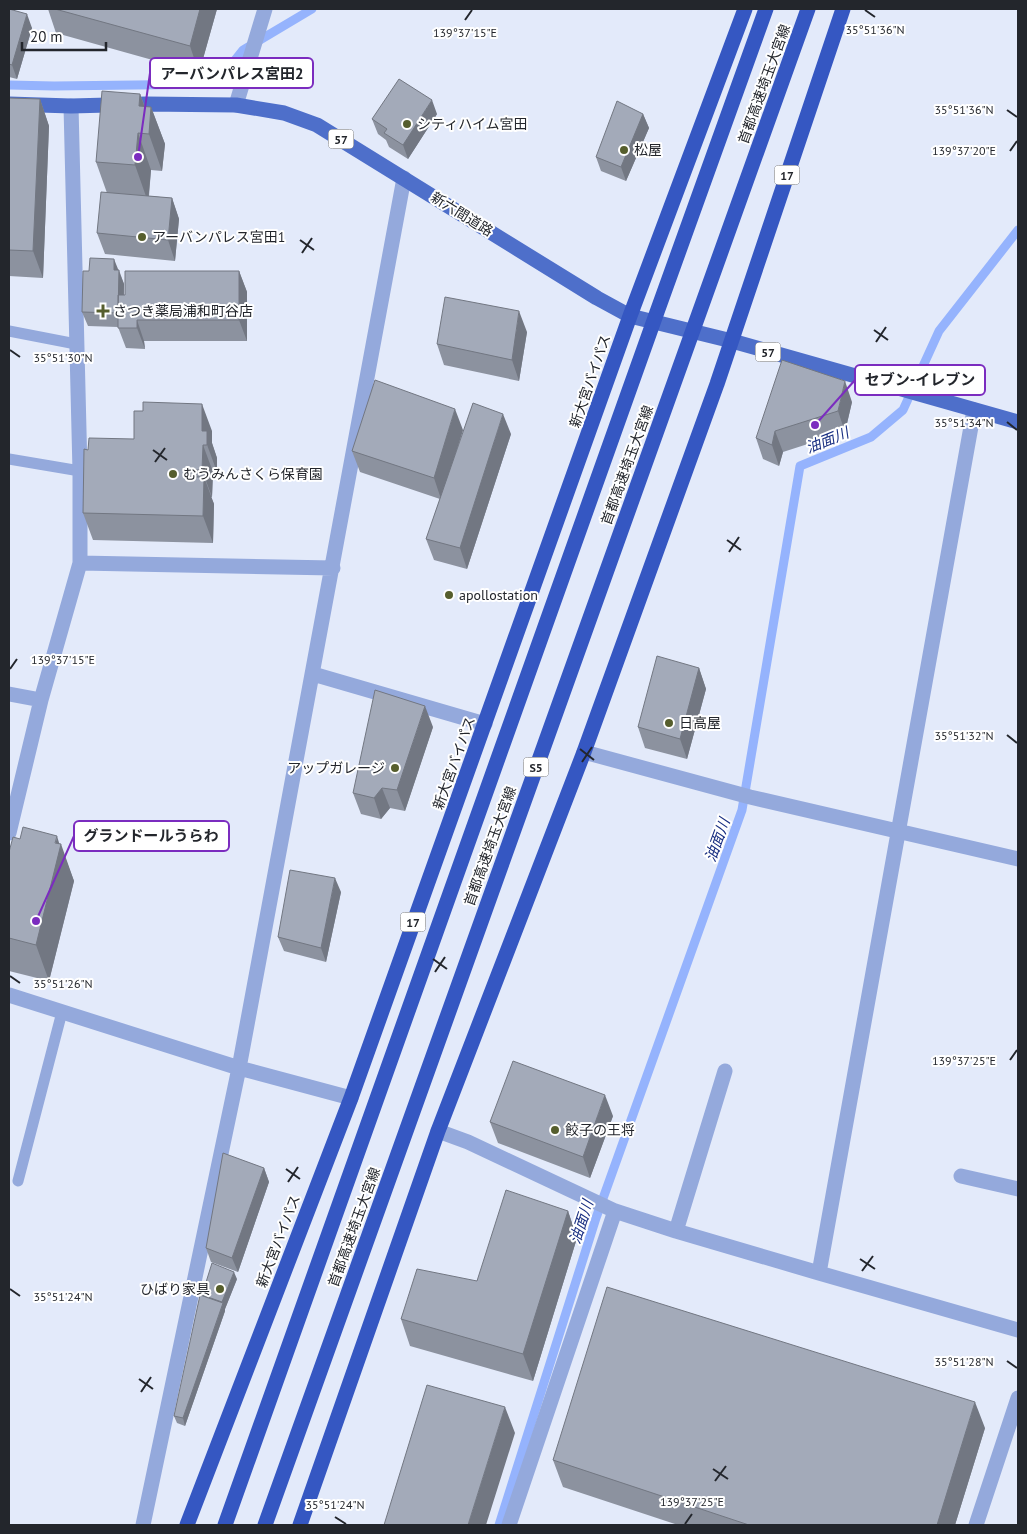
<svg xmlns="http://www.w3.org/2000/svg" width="1027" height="1534" viewBox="0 0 1027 1534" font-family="'PT Sans','Noto Sans JP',sans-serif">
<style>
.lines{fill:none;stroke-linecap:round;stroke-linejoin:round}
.stream{stroke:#95b3fd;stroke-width:9}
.lane{stroke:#94a9dc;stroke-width:11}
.street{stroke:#94a9dc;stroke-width:15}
.primary{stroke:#4e6fca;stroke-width:15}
.highway{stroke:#3557c2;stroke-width:15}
.highway-bridge{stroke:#3557c2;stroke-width:15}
.wall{fill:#8c929f}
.shaded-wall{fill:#727782}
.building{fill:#a3aab9;stroke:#727782}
.ticks{fill:none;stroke:#23262c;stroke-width:2}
.poi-dot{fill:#565e2d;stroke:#fff;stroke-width:2}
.labels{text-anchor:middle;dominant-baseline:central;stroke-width:4;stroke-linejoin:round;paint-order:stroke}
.shield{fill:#fff;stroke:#65676b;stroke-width:1}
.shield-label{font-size:12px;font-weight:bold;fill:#23262c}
.street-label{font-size:14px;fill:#23262c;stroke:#fff}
.poi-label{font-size:14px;fill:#23262c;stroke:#fff;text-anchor:start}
.water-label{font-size:15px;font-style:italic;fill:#192f82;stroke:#fff}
.ticks-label{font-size:12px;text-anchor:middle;fill:#23262c;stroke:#fff;stroke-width:4;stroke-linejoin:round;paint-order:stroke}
.leader{fill:none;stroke:#7b2cbf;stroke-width:2}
.callout-dot{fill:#7b2cbf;stroke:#fff;stroke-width:2}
.callout{fill:#fff;stroke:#7b2cbf;stroke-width:2}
.callout-label{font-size:15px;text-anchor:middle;font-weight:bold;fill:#23262c}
</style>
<rect width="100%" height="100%" fill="#e3eafa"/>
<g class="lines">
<path class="stream" d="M9,85l45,1 162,-2 27,-34 69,-41
M499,1525l97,-307 146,-408 58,-344 71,-29 32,-27 36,-79 79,-101"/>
<path class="lane" d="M9,331l67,13
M9,459l71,12
M18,1181l44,-169"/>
<path class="street" d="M236,105l29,-96
M80,563l253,5
M313,674l172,50
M9,694l32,6
M584,752l166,45 268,62
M9,833l32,-133 39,-137v-92l-9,-365
M9,995l230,73 112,30
M438,1131l30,11 147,69 61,20 143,42 199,57
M961,1176l57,13
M676,1231l49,-160
M819,1273l155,-863
M143,1525l96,-457 165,-890
M509,1525l106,-314
M976,1525l42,-127"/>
<path class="primary" d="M9,104l62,2 75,-2 90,1 48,8 33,12 280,173 33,18 102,25 286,81"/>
<path class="highway" d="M187,1525l164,-427 279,-782 115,-307
M300,1525l138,-394 146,-379 133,-368 126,-375"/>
<path class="highway-bridge" d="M225,1525l432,-1213 109,-303
M265,1525l543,-1516"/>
</g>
<path class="wall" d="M9,9l23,19 -15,51 -8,-2z
M48,9h169l-18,64 -143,-40z
M140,94l5,13h6l14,37 -3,27 -11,-1 -2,26 23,2 7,21 -4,42 -70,-7 -8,-21 10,-40 -11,-31z
M9,98l31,1 9,27 -6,152 -34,-2z
M437,114l-29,45 -19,-12 -3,-7 -8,-6 -6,-15z
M643,114l6,14 -23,53 -25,-10 -5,-14z
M118,270h1l5,14v11l115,-24 8,21v49h-103l1,8 -19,-1 -8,-21 -30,-1 -6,-14z
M527,332l-8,49 -75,-16 -7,-21z
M852,402l-7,30 -62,20 -4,14 -16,-7 -7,-21z
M143,411l69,20v12l5,15v14h-4l-1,25h-1l3,7 -1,39 -120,-3 -10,-27 5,-63 46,-11z
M463,430l-9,29 57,-25 -44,135 -33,-9 -8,-21 14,-40 -80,-27 -8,-21z
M699,668l7,21 -19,70 -42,-11 -7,-21z
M433,727l-28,84 -15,-3 -9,11 -20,-5 -8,-21z
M60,844l14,37 -25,100 -40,-10v-119z
M341,892l-15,70 -42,-11 -6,-14z
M613,1116l-23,62 -92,-35 -8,-21z
M264,1168l5,14 -31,90 -27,-10 -5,-14z
M568,1211l9,27 -44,143 -123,-35 -9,-27 76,-38z
M237,1279l-12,30v2l-40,115 -8,-3 -3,-7 29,-120 -1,-1z
M985,1428l-30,97h-277l-115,-38 -10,-27z"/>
<path class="shaded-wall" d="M200,9h17l-18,64 -9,-27z
M27,14l5,14 -15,51 -5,-14z
M140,94l10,28 1,-15 14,37 -3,27 -23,-65z
M40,99l9,27 -6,152 -10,-27z
M432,100l5,14 -29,45 -5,-14z
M643,114l6,14 -23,53 -5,-14z
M138,133l13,37 -3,32 -13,-37z
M172,198l7,21 -4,42 -7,-21z
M114,259l10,25 -1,43 -5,-14 -4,-43z
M239,271l8,21v49l-8,-21z
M519,311l8,21 -8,49 -7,-21z
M137,320l7,21 1,8 -8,-21z
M845,381l7,21 -7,30 -7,-21z
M202,404l10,27v12l5,15v14l-15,-41z
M455,409l8,21 -22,69 -7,-21z
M503,414l8,20 -44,135 -7,-21z
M775,431l8,21 -4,14 -7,-21z
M203,445l10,27 -1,25 -10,-27z
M190,470l10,26 -10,-19z
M204,477l10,27 -1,39 -10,-27z
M699,668l7,21 -19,70 -7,-20z
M425,706l8,21 -28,84 -8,-21z
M382,788l8,20 -9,11 -7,-21z
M57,836l3,10 1,-2 13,37 -25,100 -13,-36z
M335,878l6,14 -15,70 -5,-14z
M605,1095l8,21 -23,62 -7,-21z
M264,1168l5,14 -31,90 -6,-14z
M568,1211l9,27 -44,143 -10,-27z
M234,1272l3,7 -12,30v2l-40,115 -2,-8 40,-114 -1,-2z
M975,1402l10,26 -30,97h-18z
M505,1407l10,26 -29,92h-18z"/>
<path class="building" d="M9,9l18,5 -15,51 -3,-1z
M55,9h145l-10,37z
M399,79l33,21 -29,45 -19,-12 3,-4 -15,-10z
M102,91l38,3 -1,12 12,1 -2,27 -11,-1 -3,32 -39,-3z
M9,98l31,1 -7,152 -24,-1z
M617,101l26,13 -22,53 -25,-10z
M101,192l71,6 -4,42 -71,-7z
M90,258l24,1v11h5l-1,43 -36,-1 1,-41h6z
M125,271h114v49h-102v8h-19v-33h7z
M445,297l74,14 -7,49 -75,-16z
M782,360l63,21 -7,30 -63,20 -3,14 -16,-7z
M375,380l80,29 -21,69 -82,-27z
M143,402l59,2v27h5v14h-4l-1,25h-12v7h14l-1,39 -120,-3 1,-64 4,1 1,-12 45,1v-28h9z
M473,403l30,11 -43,134 -34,-9z
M657,656l42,12 -19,71 -42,-12z
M375,690l50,16 -28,84 -15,-2 -8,10 -21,-5z
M23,827l34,9 -2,7 6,1 -25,101 -27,-7v-86l4,-15 7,2z
M290,870l45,8 -14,70 -43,-11z
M513,1061l92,34 -22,62 -93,-35z
M223,1153l41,15 -32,90 -26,-10z
M506,1190l62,21 -45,143 -122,-35 16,-50 60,12z
M212,1263l22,9 -12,30 -20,-7z
M607,1287l368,115 -38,123h-188l-196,-65z
M200,1295l23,8 -40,115 -9,-2z
M427,1385l78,22 -37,118h-84z"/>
<path class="ticks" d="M865,10l10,7M465,20l7,-10M1007,110l10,7M1010,151l7,-10M300,240l14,10M302,253l10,-15M874,330l14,10M876,342l10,-15M10,350l10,7M1007,422l10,8M153,450l14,10M155,462l10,-14M727,540l14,10M729,552l10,-15M10,669l7,-10M1007,735l10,8M580,749l14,11M582,762l10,-15M433,959l14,10M435,972l10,-15M10,976l10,7M1010,1060l7,-10M286,1169l14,10M288,1182l10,-15M860,1259l15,10M862,1271l11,-15M10,1289l10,7M1007,1361l10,7M139,1379l14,10M141,1392l10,-15M713,1469l15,10M715,1481l11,-15M335,1517l11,7M685,1524l7,-10"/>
<g class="poi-dot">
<circle cx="407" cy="124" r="5"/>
<circle cx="624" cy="150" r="5"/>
<circle cx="142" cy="237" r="5"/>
<path d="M100.5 303.5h5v5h5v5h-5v5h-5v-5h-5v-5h5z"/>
<circle cx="173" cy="474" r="5"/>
<circle cx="449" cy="595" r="5"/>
<circle cx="669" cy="723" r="5"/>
<circle cx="395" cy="768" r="5"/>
<circle cx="555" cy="1130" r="5"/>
<circle cx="220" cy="1289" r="5"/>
</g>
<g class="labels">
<g class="shield">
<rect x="328.5" y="129.5" width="25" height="19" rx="4"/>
<rect x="774.5" y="165.5" width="25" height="19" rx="4"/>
<rect x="755.5" y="342.5" width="25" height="19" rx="4"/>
<rect x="523.5" y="757.5" width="25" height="19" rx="4"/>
<rect x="400.5" y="912.5" width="25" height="19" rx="4"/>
</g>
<g class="shield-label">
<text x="341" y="139">57</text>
<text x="787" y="175">17</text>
<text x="768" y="352">57</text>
<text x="536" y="767">S5</text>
<text x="413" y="922">17</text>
</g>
<g class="street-label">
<text transform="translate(764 84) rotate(-70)">首都高速埼玉大宮線</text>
<text transform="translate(462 214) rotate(32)">新六間道路</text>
<text transform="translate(590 381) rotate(-71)">新大宮バイパス</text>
<text transform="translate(627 465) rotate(-70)">首都高速埼玉大宮線</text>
<text transform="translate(454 763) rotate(-70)">新大宮バイパス</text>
<text transform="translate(490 846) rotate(-70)">首都高速埼玉大宮線</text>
<text transform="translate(354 1227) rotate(-70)">首都高速埼玉大宮線</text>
<text transform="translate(278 1241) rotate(-69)">新大宮バイパス</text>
</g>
<g class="poi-label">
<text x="417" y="124">シティハイム宮田</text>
<text x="634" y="150">松屋</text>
<text x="152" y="237">アーバンパレス宮田1</text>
<text x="113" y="311">さつき薬局浦和町谷店</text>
<text x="183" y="474">むうみんさくら保育園</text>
<text x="459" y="595">apollostation</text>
<text x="679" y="723">日高屋</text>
<text x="385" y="768" text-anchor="end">アップガレージ</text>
<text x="565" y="1130">餃子の王将</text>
<text x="210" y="1289" text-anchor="end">ひばり家具</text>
</g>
<g class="water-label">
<text transform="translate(827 440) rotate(-22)">油面川</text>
<text transform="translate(717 840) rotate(-70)">油面川</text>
<text transform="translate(581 1222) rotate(-72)">油面川</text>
</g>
</g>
<g class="ticks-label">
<text x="875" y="34">35°51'36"N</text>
<text x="465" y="37">139°37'15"E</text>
<text x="964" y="114">35°51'36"N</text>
<text x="964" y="155">139°37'20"E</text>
<text x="63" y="362">35°51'30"N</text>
<text x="964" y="427">35°51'34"N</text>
<text x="63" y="664">139°37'15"E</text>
<text x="964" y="740">35°51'32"N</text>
<text x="63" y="988">35°51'26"N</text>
<text x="964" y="1065">139°37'25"E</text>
<text x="63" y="1301">35°51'24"N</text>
<text x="964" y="1366">35°51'28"N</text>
<text x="692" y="1506">139°37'25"E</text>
<text x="335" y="1509">35°51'24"N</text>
</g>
<path class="leader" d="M138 157L150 73M815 425L855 380M36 921L74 836"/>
<g class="callout-dot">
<circle cx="138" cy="157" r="5"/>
<circle cx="815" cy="425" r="5"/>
<circle cx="36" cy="921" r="5"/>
</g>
<g class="callout">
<rect x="150" y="58" width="163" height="30" rx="5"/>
<rect x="855" y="365" width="130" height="30" rx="5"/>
<rect x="74" y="821" width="155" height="30" rx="5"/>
</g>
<g class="callout-label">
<text x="232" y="79">アーバンパレス宮田2</text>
<text x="920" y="385">セブン-イレブン</text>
<text x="151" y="841">グランドールうらわ</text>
</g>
<rect width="1027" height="1534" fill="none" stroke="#23262c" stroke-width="20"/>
<path d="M22 42v8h84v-8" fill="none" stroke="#23262c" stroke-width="2.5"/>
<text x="30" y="42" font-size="15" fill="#23262c" stroke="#ffffff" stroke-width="4" paint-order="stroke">20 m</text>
</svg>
